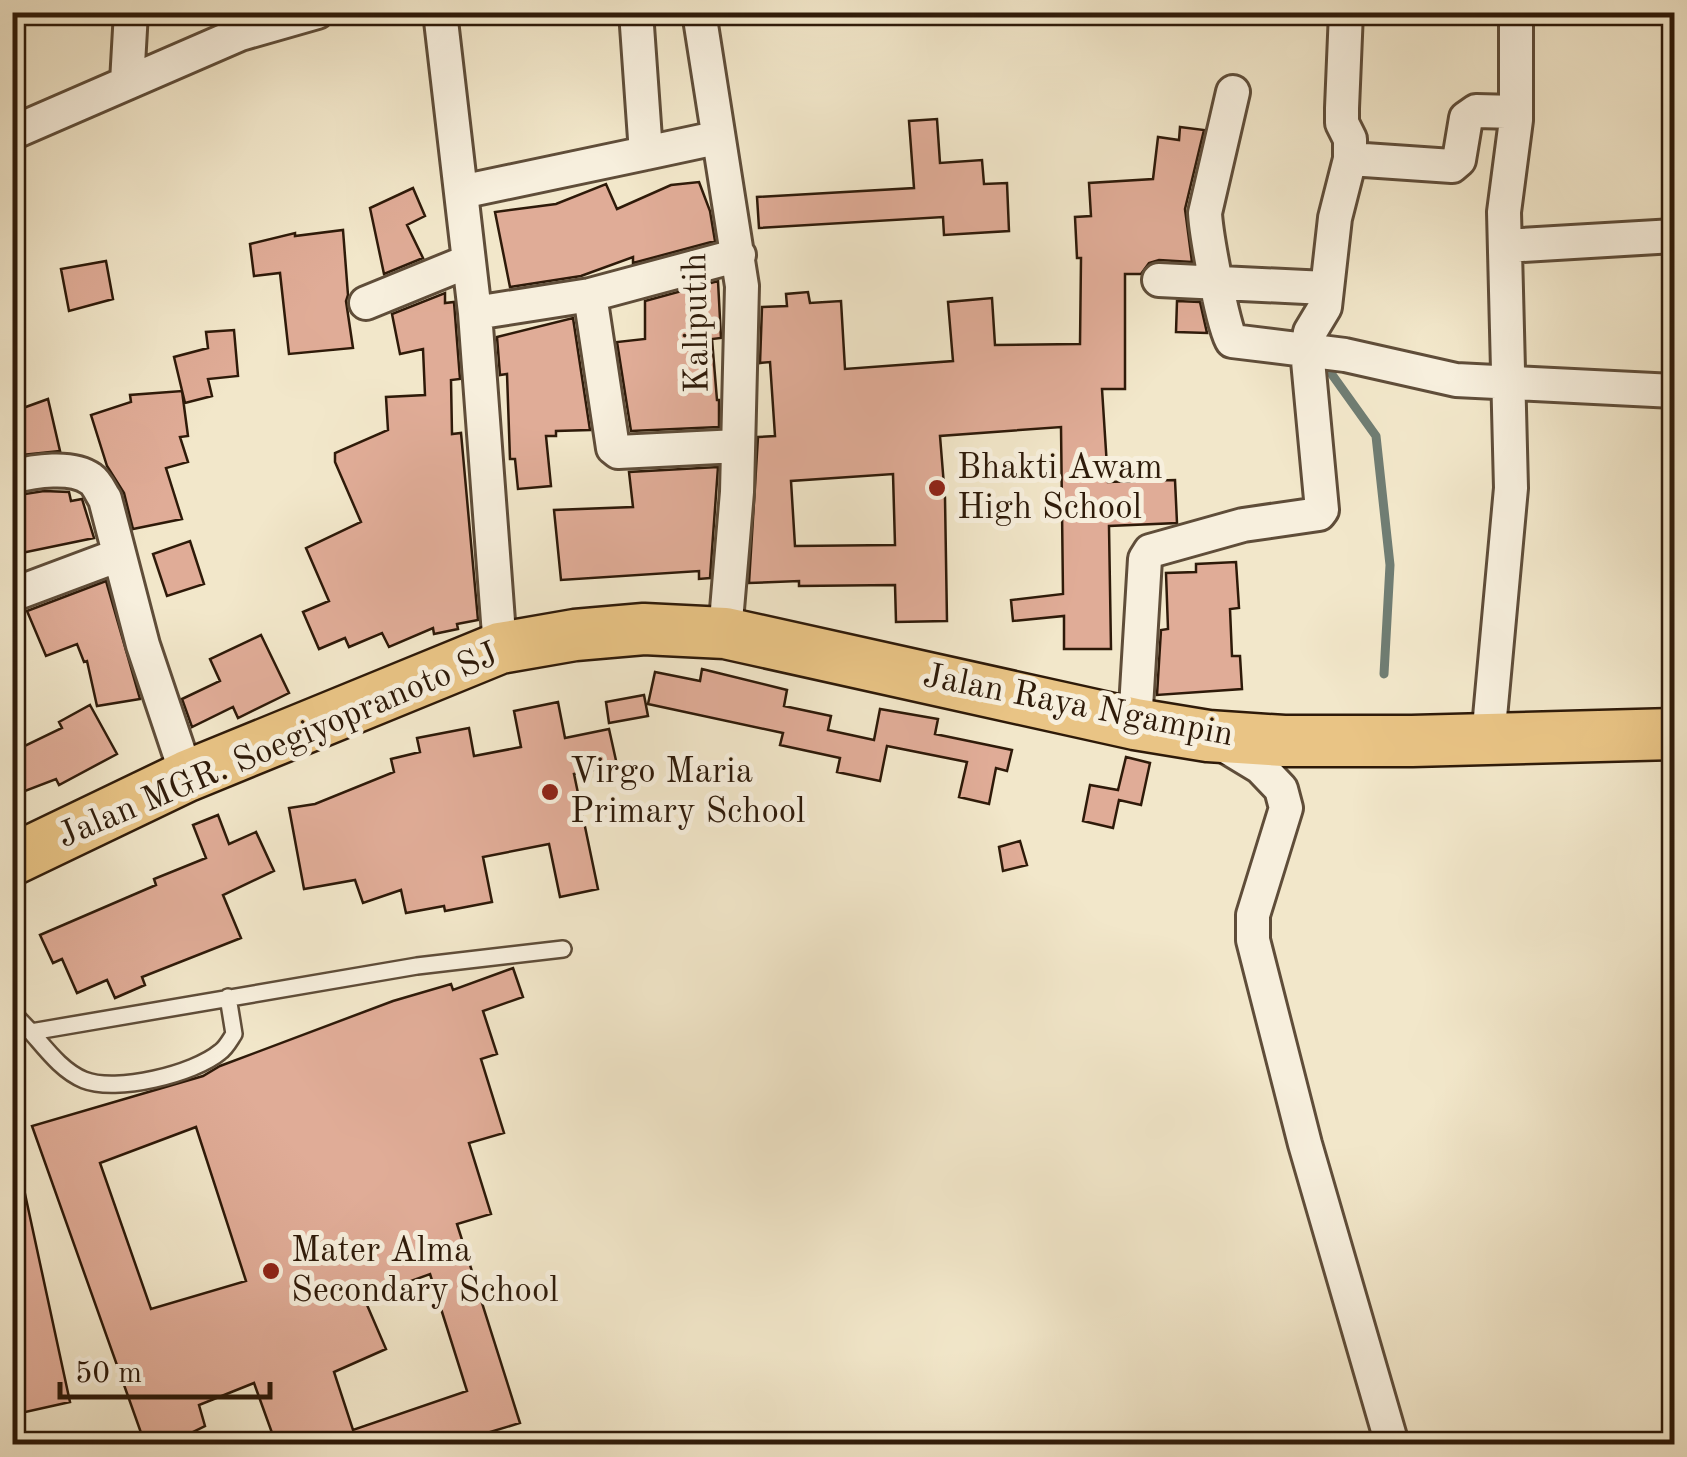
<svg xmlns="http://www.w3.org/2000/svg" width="1687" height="1457" viewBox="0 0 1687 1457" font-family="'Old Standard TT',serif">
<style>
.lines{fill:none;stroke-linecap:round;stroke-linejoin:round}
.stream{stroke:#707d73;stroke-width:9}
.building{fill:#e0ac97;stroke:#2e1a09;stroke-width:2.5;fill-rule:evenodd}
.lane-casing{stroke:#5f4d39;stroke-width:20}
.street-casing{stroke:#5f4d39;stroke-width:38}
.primary-casing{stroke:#2e1a09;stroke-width:55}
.lane{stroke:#f7efdd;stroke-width:15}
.street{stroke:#f7efdd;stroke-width:32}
.primary{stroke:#e9c485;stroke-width:50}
.poi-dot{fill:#8f2418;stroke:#f7efdd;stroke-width:4}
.labels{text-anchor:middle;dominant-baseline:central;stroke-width:10;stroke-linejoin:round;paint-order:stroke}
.street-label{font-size:35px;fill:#2e1a09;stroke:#f7efdd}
.poi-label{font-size:35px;fill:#2e1a09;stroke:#f7efdd;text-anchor:start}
</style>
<rect width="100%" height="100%" fill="#f2e7ca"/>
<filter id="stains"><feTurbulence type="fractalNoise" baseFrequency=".002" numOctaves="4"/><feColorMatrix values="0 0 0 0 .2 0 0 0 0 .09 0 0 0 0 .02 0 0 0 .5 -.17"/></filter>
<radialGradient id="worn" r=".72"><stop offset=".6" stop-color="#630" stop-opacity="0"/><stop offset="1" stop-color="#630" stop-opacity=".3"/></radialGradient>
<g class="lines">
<path class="stream" d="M1329,362l-1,7 48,67 14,129 -6,109"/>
</g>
<path class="building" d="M937,119l3,44 42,-3 2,24 23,-1 2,48 -65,4 -1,-18 -184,11 -2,-31 157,-9 -5,-67z
M1180,127l24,3 -19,79 7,53 -33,-2 -10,3 -8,11h-16v115h-23l6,93 67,-2 2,43 -68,3 2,123h-47v-33l-51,5 -2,-21 52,-6 -2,-167 -121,9 5,62 2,123 -51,1 -1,-37 -96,1v-5l-50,2 9,-146 17,-1 -5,-74 -10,1 2,-56 25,-1 -1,-12 22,-2 2,11 31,-2 4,68 108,-8 -5,-59 44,-4 3,47 85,-1 1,-86h-4l-2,-41 16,-1 -2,-33 64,-4 5,-42 21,3zM893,474l2,71 -100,1 -4,-65z
M699,182l11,29 5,30 -82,22v-6l-52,19 -71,11 -15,-75 61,-8 50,-20 11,25 54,-24z
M413,188l12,28 -18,9 16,33 -39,16 -14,-66z
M343,230l5,65 -2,6 7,47 -64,6 -9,-81 -26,3 -4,-32 45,-11v3z
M106,261l7,38 -44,12 -8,-42z
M718,281l3,57 -9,1 5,61h2v27l-88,4 -14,-89 28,-3v-38z
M445,293v10l9,-1 1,13 5,64 -9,1 1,54 9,-1 17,187 -21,4 1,5 -24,5 -1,-6 -44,19 -7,-14 -33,14 -4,-9 -26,11 -16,-37 26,-11 -23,-53 55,-26 -26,-60v-9l53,-23 -2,-33 39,-2 -2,-46 -23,5 -8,-40z
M1177,301l23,1 7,31 -31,-1z
M573,318l17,112 -34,1v5h-10l5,50 -33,3 -3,-30h-5l-3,-85 -7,1 -3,-38z
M234,330l4,46 -30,3 4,17 -27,7 -11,-46 34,-9 -2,-16z
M182,391l6,45 -8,1 8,25 -22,6 16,51 -49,10 -9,-36 -17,-27 -16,-51 40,-13 -1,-7z
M48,399l12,52 -48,5v-44z
M718,467l-8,111 -11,1v-8l-138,9 -7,-70 79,-3 -4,-35z
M44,491l25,1 2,9 11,-2 12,39 -82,17v-59z
M190,541l14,43 -37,12 -14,-42z
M1236,562l3,46 -9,1 2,47h8l2,33 -85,6 4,-65 7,-1 -2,-56 30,-1v-8z
M106,581l34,118 -43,7 -10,-45 -3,1 -7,-18 -31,12 -19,-45z
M261,635l28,58 -51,25 -5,-11 -41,20 -10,-28 38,-18 -10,-22z
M702,669l85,21 -3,16 47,10 -3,14 46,10 6,-31 58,10 -3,15 77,16 -5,21 -11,-3 -7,36 -30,-7 8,-35 -80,-16 -7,35 -43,-9 3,-14 -60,-13 3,-12 -135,-29 7,-32 45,9z
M644,695l4,21 -39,7 -3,-21z
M558,702l7,36 44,-9 8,36 -43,9 24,115 -38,8 -11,-53 -66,13 9,45 -47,9 -1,-5 -38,7 -5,-23 -38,13 -8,-23 -51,9 -15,-81 26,-4 79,-32 -3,-13 29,-7 -3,-14 52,-10 5,28 47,-9 -7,-36z
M90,705l27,49 -58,31 -3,-6 -44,17v-44l50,-24 -3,-6z
M1126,757l24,6 -9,42 -22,-5 -6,28 -30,-7 7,-36 28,5z
M218,815l11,29 27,-12 18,39 -51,24 18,43 -99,39 3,8 -30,13 -8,-18 -30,13 -15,-34 -9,4 -13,-28 116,-50 -2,-6 52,-21 -13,-33z
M1020,841l7,24 -24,6 -4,-24z
M513,968l10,29 -40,14 14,43 -16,5 23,74 -35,10 22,71 -34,10 63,199 -70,21h-174l-22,-61 -55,22 6,21 -18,9 3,9h-45l-113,-318 171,-50 17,-10 173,-65 58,-17 2,6zM196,1127l50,154 -95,28 -51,-146zM430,1274l37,117 -114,39 -19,-58 52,-23 -22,-51z
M22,1180l48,222 -58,13v-234z"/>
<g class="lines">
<g class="lane-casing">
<path id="lane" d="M12,1012l19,20 386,-66 146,-17
M31,1032c15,17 31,39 53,48 32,13 110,-6 136,-28 6,-4 10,-12 14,-18l-6,-37"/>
</g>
<g class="street-casing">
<path id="street" d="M440,12l35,301 25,335
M699,12l43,274 -5,206 -12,141
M127,82l4,-70
M1233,92l-28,121c1,20 18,116 27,128l113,14 111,25 218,11
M12,133l228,-99 77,-22
M646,153l70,-15
M1350,159l102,7 7,-6 7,-42 10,-7 40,1
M461,192l185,-39 -10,-141
M1505,246l169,-10
M1159,280l167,8
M590,295l23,153 5,4 120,-6
M366,303l103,-42
M475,313l115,-18 149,-40
M12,477c22,-6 60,-12 79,2 6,4 10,14 14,20l38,146 44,131
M12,595l107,-40
M1135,724l10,-165 5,-8 93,-26 76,-11 3,-4 -15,-160 3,-18 15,-25 10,-89 15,-59v-20l-8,-16v-15l4,-96
M1488,739l23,-251 -7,-276 12,-92v-108
M1217,741l43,26 21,22 5,19 -33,107v25l52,204 87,300"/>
</g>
<g class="primary-casing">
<path id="primary" d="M12,860l175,-84 313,-128 75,-13 69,-6 81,4 410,91 73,12 76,5h128l262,-7"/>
</g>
<use href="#lane" class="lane"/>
<use href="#street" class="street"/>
<use href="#primary" class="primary"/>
</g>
<g class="poi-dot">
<circle cx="937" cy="488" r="10"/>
<circle cx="550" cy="792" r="10"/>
<circle cx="271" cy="1271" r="10"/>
</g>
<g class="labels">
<g class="street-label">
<text transform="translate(697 323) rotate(-91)">Kaliputih</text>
<text transform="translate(1078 706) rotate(11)">Jalan Raya Ngampin</text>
<text transform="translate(278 746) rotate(-23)">Jalan MGR. Soegiyopranoto SJ</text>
</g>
<g class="poi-label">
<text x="957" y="468">Bhakti Awam<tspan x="957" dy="40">High School</tspan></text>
<text x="570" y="772">Virgo Maria<tspan x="570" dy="40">Primary School</tspan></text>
<text x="291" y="1251">Mater Alma<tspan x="291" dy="40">Secondary School</tspan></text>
</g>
</g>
<rect width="1687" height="1457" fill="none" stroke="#f2e7ca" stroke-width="50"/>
<rect x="15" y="15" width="1657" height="1427" fill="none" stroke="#2e1a09" stroke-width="5"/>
<rect x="25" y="25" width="1637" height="1407" fill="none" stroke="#2e1a09" stroke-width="2.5"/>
<path d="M60 1382v15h210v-15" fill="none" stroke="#2e1a09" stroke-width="5"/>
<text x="75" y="1382" font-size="30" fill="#2e1a09" stroke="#f7efdd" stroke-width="8" paint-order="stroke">50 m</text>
<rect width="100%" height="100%" filter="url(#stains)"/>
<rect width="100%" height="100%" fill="url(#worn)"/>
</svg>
